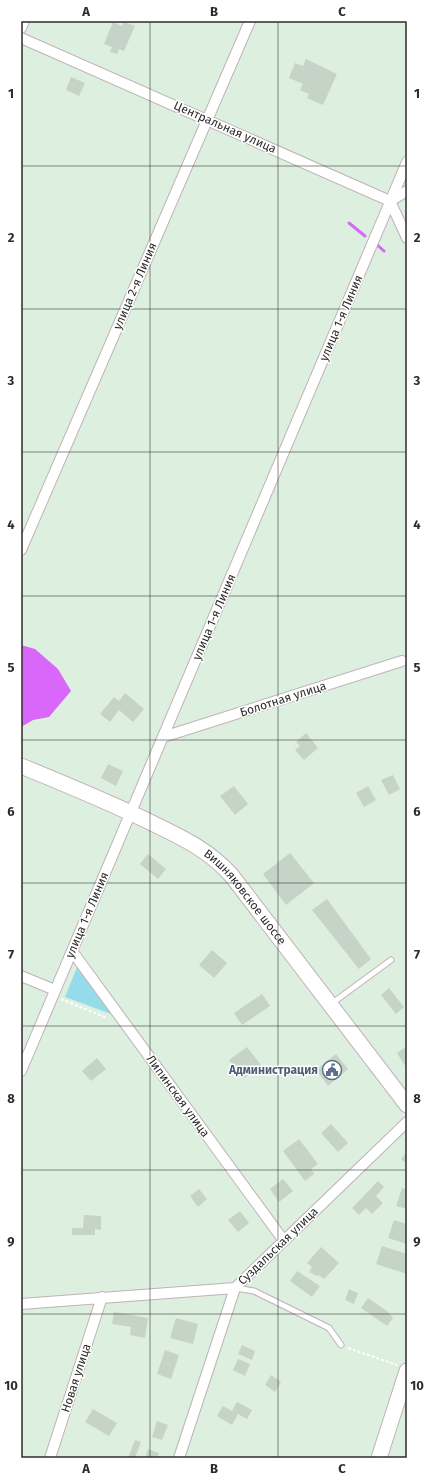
<svg xmlns="http://www.w3.org/2000/svg" width="428" height="1479" viewBox="0 0 428 1479" font-family="'Fira Sans',sans-serif">
<style>
.green{fill:#95dcea}
.water{fill:#d867fa}
.lines{fill:none;stroke-linecap:round;stroke-linejoin:round}
.stream{stroke:#d867fa;stroke-width:3}
.building{fill:#c5d4c7}
.lane-casing{stroke:#c1b1bb;stroke-width:7}
.street-casing{stroke:#c1b1bb;stroke-width:12}
.secondary-casing{stroke:#c1b1bb;stroke-width:17}
.path{stroke:#fff;stroke-width:2;stroke-dasharray:3 2;stroke-linecap:butt}
.lane{stroke:#fff;stroke-width:5}
.street{stroke:#fff;stroke-width:10}
.secondary{stroke:#fff;stroke-width:15}
.grid{fill:none;stroke:#2c2c2c;stroke-width:1;stroke-opacity:0.55}
.labels{text-anchor:middle;dominant-baseline:central;stroke-width:3;stroke-linejoin:round;paint-order:stroke}
.street-label{font-size:12px;fill:#2c2c2c;stroke:#fff}
.service-label{font-size:12px;font-weight:bold;fill:#4e5e75;stroke:#fff;text-anchor:end}
.neatline{fill:none;stroke:#2c2c2c;stroke-width:1.5}
.grid-label{font-size:13px;text-anchor:middle;font-weight:bold;fill:#2c2c2c}
</style>
<rect width="100%" height="100%" fill="#ddefde"/>
<path class="green" d="M77,967l34,47 -46,-17z"/>
<path class="water" d="M21,645l14,4 23,20 13,22 -22,26 -16,3 -12,7z"/>
<g class="lines">
<path class="stream" d="M349,223l16,13
M375,243l9,8"/>
</g>
<path class="building" d="M113,22l9,4 2,-4 11,4 -11,25 -5,-2 -2,5 -7,-2 2,-5 -8,-3z
M306,59l31,15 -14,31 -16,-7 2,-4 -9,-4 3,-6 -14,-6 6,-15 8,3z
M71,77l14,6 -6,13 -13,-6z
M125,693l19,16 -11,13 -14,-12 -9,12 -10,-8 14,-17 5,4z
M306,733l12,15 -14,12 -9,-10 5,-4 -4,-4z
M108,764l15,7 -7,15 -15,-8z
M393,775l7,14 -11,6 -8,-15z
M234,786l14,18 -13,11 -15,-19z
M368,786l8,14 -12,7 -8,-14z
M290,853l24,30 -28,22 -23,-31z
M148,854l18,15 -8,10 -18,-15z
M327,899l44,60 -12,10 -47,-59z
M212,950l15,13 -13,15 -15,-13z
M389,988l15,19 -8,7 -15,-19z
M262,994l8,12 -28,19 -8,-12z
M407,1046v23l-10,-16z
M247,1047l14,18 -18,14 -14,-19z
M336,1054l12,15 -20,17 -12,-16z
M97,1058l9,11 -15,12 -9,-10z
M331,1124l17,19 -10,9 -17,-19z
M299,1139l19,25 -7,5 3,5 -9,7 -22,-30z
M407,1152v12l-6,-5z
M283,1179l10,12 -14,11 -9,-13z
M378,1181l6,6 -8,9 7,7 -11,11 -6,-6 -7,7 -7,-7z
M402,1188l5,2v19l-11,-3z
M199,1189l8,10 -9,8 -8,-11z
M240,1211l9,12 -11,9 -10,-12z
M84,1215l17,1v14l-6,-1v6h-23v-7h11z
M394,1220l13,4v20l-19,-6z
M382,1246l25,8v20l-31,-10z
M321,1247l18,16 -15,16 -6,-4 -1,1 -8,-4 3,-5 -5,-4z
M297,1271l23,15 -8,11 -22,-16z
M349,1289l9,4 -4,11 -9,-4z
M368,1298l19,13 6,7 -6,8 -26,-18z
M114,1312l34,6 -3,20 -15,-3 1,-8 -19,-3z
M176,1318l22,6 -5,20 -23,-6z
M242,1345l13,6 -3,9 -14,-6z
M165,1350l14,5 -8,24 -14,-5z
M238,1359l12,5 -5,12 -12,-6z
M271,1375l10,7 -6,10 -10,-7z
M237,1402l15,8 -5,9 -9,-5 -6,11 -15,-9 6,-10 9,5z
M93,1409l24,14 -8,13 -24,-14z
M157,1421l11,4 -6,15 -10,-3z
M135,1440l6,2 -6,16h-7z
M148,1449l11,4 -2,5h-12z"/>
<g class="lines">
<g class="lane-casing">
<path id="lane" d="M331,1004l60,-44
M235,1288l19,3 75,37 12,17"/>
</g>
<g class="street-casing">
<path id="street" d="M21,28l3,-7
M21,38l369,163 17,37
M390,201l17,-10
M21,550l229,-529
M163,737l239,-76
M72,951l212,290
M21,976l34,14
M21,1071l386,-909
M21,1304l214,-16 172,-166
M50,1458l52,-161
M179,1458l56,-170"/>
</g>
<g class="secondary-casing">
<g id="secondary">
<path id="s1" d="M21,766c44,18 88,36 131,57 31,15 57,27 80,53l175,229"/>
<path d="M379,1458l28,-87"/>
</g>
</g>
<path class="path" d="M61,999l46,19
M348,1348l49,17"/>
<use href="#lane" class="lane"/>
<use href="#street" class="street"/>
<use href="#secondary" class="secondary"/>
</g>
<path class="grid" d="M150,21v1437M278,21v1437M21,166h386M21,309h386M21,452h386M21,596h386M21,740h386M21,883h386M21,1026h386M21,1170h386M21,1314h386"/>
<defs>
<g id="civic-ring" transform="scale(1)"><circle r="9.5" fill="#fff" stroke="#5c6f8a" stroke-width="1.5"/><path d="M-.6-6.5H3V-4.5H.6V-3L4-1V1h2V6H-6V1h2V-1L-.6-3ZM-1.2 2.5V6h2.4V2.5Z" fill="#5c6f8a"/></g>
</defs>
<g fill-rule="evenodd">
<use href="#civic-ring" x="332" y="1070"/>
</g>
<g class="labels">
<g class="street-label">
<text transform="translate(225 127) rotate(24)">Центральная улица</text>
<text transform="translate(135 286) rotate(-67)">улица 2-я Линия</text>
<text transform="translate(341 318) rotate(-67)">улица 1-я Линия</text>
<text transform="translate(214 617) rotate(-67)">улица 1-я Линия</text>
<text transform="translate(283 699) rotate(-18)">Болотная улица</text>
<text stroke="none"><textPath href="#s1" startOffset="264">Вишняковское шоссе</textPath></text>
<text transform="translate(87 915) rotate(-67)">улица 1-я Линия</text>
<text transform="translate(178 1096) rotate(54)">Липинская улица</text>
<text transform="translate(278 1246) rotate(-44)">Суздальская улица</text>
<text transform="translate(76 1378) rotate(-72)">Новая улица</text>
</g>
<g class="service-label">
<text x="318" y="1070">Администрация</text>
</g>
</g>
<rect width="428" height="1479" fill="none" stroke="#ffffff" stroke-width="44"/>
<rect x="22" y="22" width="384" height="1435" class="neatline"/>
<g class="grid-label">
<text x="86" y="16">A</text>
<text x="214" y="16">B</text>
<text x="342" y="16">C</text>
<text x="11" y="98">1</text>
<text x="417" y="98">1</text>
<text x="11" y="242">2</text>
<text x="417" y="242">2</text>
<text x="11" y="385">3</text>
<text x="417" y="385">3</text>
<text x="11" y="529">4</text>
<text x="417" y="529">4</text>
<text x="11" y="672">5</text>
<text x="417" y="672">5</text>
<text x="11" y="816">6</text>
<text x="417" y="816">6</text>
<text x="11" y="959">7</text>
<text x="417" y="959">7</text>
<text x="11" y="1103">8</text>
<text x="417" y="1103">8</text>
<text x="11" y="1246">9</text>
<text x="417" y="1246">9</text>
<text x="11" y="1390">10</text>
<text x="417" y="1390">10</text>
<text x="86" y="1473">A</text>
<text x="214" y="1473">B</text>
<text x="342" y="1473">C</text>
</g>
</svg>
